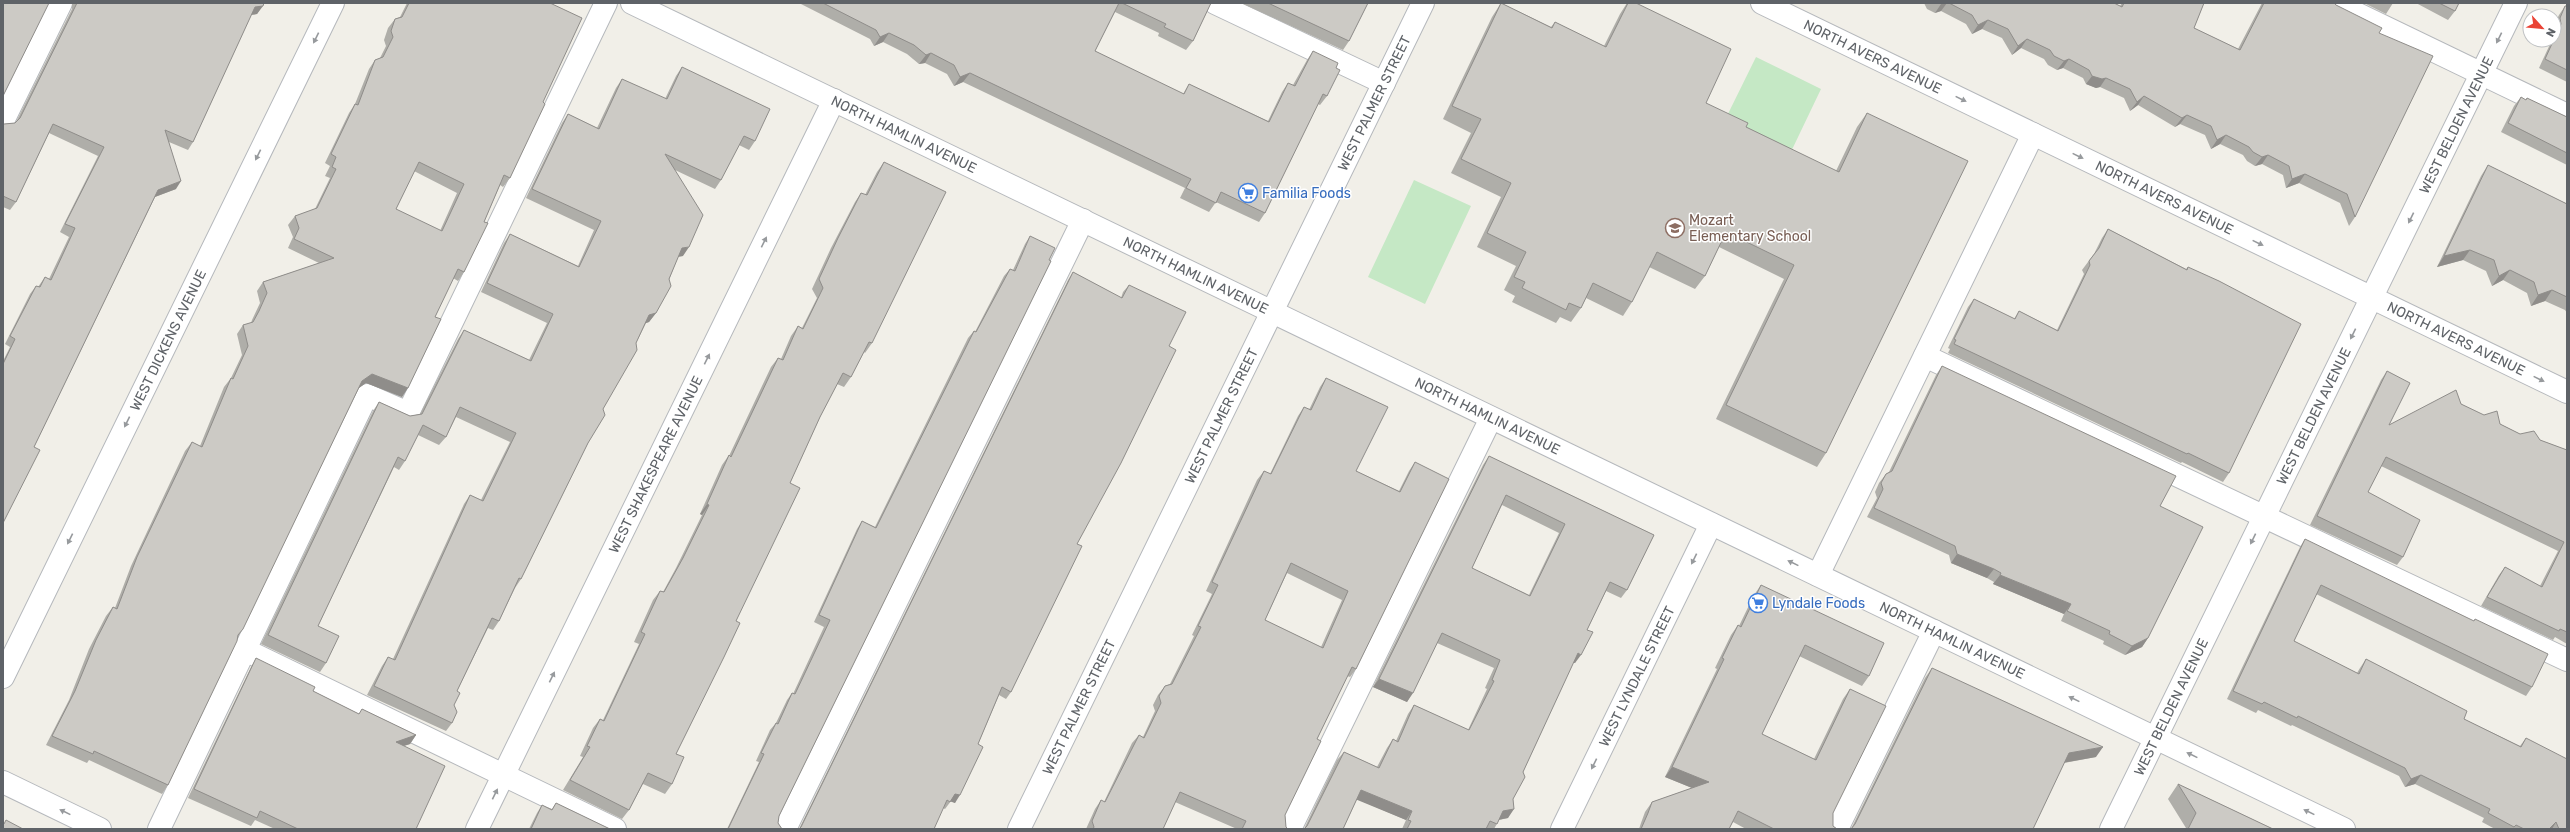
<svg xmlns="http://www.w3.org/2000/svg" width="2570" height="832" viewBox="0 0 2570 832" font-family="Rubik,sans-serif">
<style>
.green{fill:#c5e8c5}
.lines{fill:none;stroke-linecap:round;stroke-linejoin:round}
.minor-casing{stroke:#b5b8bc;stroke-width:24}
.minor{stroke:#fff;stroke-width:22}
.wall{fill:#afaea9;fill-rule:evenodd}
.shaded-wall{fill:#8f8d8a}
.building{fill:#cccac5;stroke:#8f8d8a;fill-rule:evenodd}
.oneway{fill:#979a9d}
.labels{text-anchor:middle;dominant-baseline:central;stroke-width:3;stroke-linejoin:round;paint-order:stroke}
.street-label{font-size:14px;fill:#5f6368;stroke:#fff}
.shop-label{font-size:14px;fill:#366cbe;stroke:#fff;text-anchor:start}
.education-label{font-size:14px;fill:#785e54;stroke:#fff;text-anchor:start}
</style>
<rect width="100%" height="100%" fill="#f1efe8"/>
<path class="green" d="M1756,57l65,32 -33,69 -66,-32z
M1414,180l57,26 -46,98 -57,-27z"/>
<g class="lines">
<g class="minor-casing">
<g id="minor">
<path id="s1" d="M632,3l1712,826"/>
<path d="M1215,3l169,80"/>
<path id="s2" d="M1762,3l805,389"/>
<path d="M2335,3l232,112"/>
<path d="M3,121l58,-118"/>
<path d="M1925,356l642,304"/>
<path d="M1818,575l215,-441"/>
<path d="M243,649l372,180"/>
<path id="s3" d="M3,677l330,-674"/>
<path d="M3,782l97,47"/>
<path d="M159,829l208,-434 41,18 198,-410"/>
<path id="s4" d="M477,829l357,-729"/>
<path d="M785,829l298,-609"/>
<path id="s5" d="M1019,829l404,-826"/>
<path d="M1290,829l201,-411"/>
<path id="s6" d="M1562,829l149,-305"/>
<path d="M1837,829l97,-198"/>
<path id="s7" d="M2111,829l405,-826"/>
</g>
</g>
<use href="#minor" class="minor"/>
</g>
<path class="wall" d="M72,3h192l-7,11 -6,1 -58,127 -5,8 -19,-8 7,47 -21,8 -105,217 -16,33 -31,76v-162l7,-14 -5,-3 25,-50 6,-8 2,1 7,-10 4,2 20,-42 -9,-5 38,-76 -49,-23 -33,69 -6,8 -7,-3v-83h1l11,-1 1,-1 56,-113z
M407,3h143l-7,99 -33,76 -7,9 -3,-2 -16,37 -20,50 -6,9 -5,-3 -18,39 -33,80 -36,-14 -7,5 -121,249 -70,148 -6,9 -73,-34 -2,3 -41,-18 23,-45 20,-51 17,-33 7,-9 2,1 16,-42 54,-115 7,-9 8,4 24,-59 7,-9 11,-23 -5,-21 6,-9 8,-2 1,-3 8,-17 -3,-12 6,-9 56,-19 -31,-15 5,-11 -5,-12 7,-9 20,-7 15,-31 -5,-2 5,-10 -5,-3 24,-50 6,-9 14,-35 6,-9 5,-2 6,-12 -2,-6 4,-12 7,-9 5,-2zM414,171l43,22 -17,38 -44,-22z
M799,3h412l-18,38 -7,9 -28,-14 1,-3 -44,-21 -20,39 88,43 6,-10 79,37 14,-29 6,-9 5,2 14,-25 6,-9 23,17 -9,28 -7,9 -2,-1 -53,109 -6,9 -43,-20 -7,10 -29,-14 5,-10 -222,-106 -9,4 -7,-12 -22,-11 -6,1 -12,-10 -24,-12 -9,4 -4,-7z
M1241,3h127l-19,38 -6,9z
M1501,3l50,24 4,-5 49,24 16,-32 7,-11h1l78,100 40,24 90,44 21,-44 10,-14 -41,340 -9,14 -101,-48 68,-140 -65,-32 -14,29 -10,13 -46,-22 -17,35 -9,14 -37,-18 -5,10 -10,14 -11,-5 -4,6 -44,-21 3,-6 -11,-6 12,-24 -39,-19 24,-50 -50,-24 20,-40 -28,-14 49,-102z
M1924,3h190l6,3 2,-3h82l-10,25 44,21 24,-46h72l2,2 43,28 -24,184 -6,9 -9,-23 -41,-20 -13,5 -3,-13 -21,-11 -7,2 -8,-5 -4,-6 -23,-11 -9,5 -6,-14 -25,-11 -5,3 -37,-22 -8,6 -6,-13 -24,-11 -4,1 -10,-4 -3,-6 -20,-10 -6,2 -9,-5 -4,-6 -23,-11 -9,7 -10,-17 -20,-9 -10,5 -6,-10 -25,-13 -6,2 -8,-4z
M2364,3h29l-7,11z
M2416,3h43l-4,8 -7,9z
M2565,6h2v76l-28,-14 13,-28h2v-5l1,-2 -1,-8 5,-10z
M682,67l73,74 -6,9 -10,-5 -18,35 -6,9 -40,-19 8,86 -5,1 -22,56 -7,9 -3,1 -43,86 -15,34 -67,136 -6,9 -16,33 -6,9 -5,-2 -31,63 -3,14 -2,18 -6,8 -79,-36 15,-29 6,-9 5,2 71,-155 6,-9 11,5 29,-58 -54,-25 -10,20 -7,8 -21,-10 -13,26 -6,9 -5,-3 -76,159 8,37 -6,9 -59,-28 112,-233 6,-9 31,14 10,-2 38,-75 6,-9 65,30 18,-37 -66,-31 23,-49 6,-9 68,32 16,-36 -68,-32 36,-75 6,-9 29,14 19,-40 6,-9 43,20 11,-23z
M2521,97l5,3 1,-2 40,19v48l-66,-33 13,-26z
M884,162l-12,181 -7,10 -1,-1 -13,25 -7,10 -7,-3 -17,33 -30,66 -54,138 -60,133 -4,30 -7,10 -22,-10 -14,26 -7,9 -59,-29 20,-33 -3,-1 13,-28 7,-9 3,1 36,-76 -5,-2 19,-42 7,-9 3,1 13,-24 26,-53 -2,-1 22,-49 7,-10v1l42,-89 7,-9 3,1 10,-23 7,-10 4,2 15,-30 -5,-9 19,-41 24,-46 6,-9 4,2 12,-23z
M2488,165l79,39v109l-2,-3 -20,-9 -14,5 -4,-13 -24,-13 -11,6 -6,-15 -23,-11 -26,7 44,-91z
M2108,229l78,40 2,-2 41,206 -6,9 -41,-20 -1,1 -233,-110 2,-4 -2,-1 20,-41 6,-8 40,20 5,-8 38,19 27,-56 -2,-4 12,-16 8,-16z
M1030,236l-251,580 -1,7 4,6h-55l32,-67 -3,-1 14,-31 6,-7 11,-23 5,-7 1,1 31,-67 -10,-5 43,-93 5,-8 13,6 93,-189 6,-7 1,1 29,-56 6,-7 3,1 12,-26z
M1073,272l48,26 2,-6 6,-7 40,61 -92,198 -66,148 -5,7 -7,-4 -21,49 -23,59 -4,-2 -6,8 -2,-1 -144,21 269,-549z
M1942,366l218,140 -12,132 -6,9 -17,8 -22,-11 1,-3 -43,-20 3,-7 -71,-30 1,-2 -7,-4 -36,-15 -2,-8 -82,-38 10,-19 -2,-6 4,-9 7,-9 3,-2 47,-97z
M2387,371l2,54 72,-21 59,30 20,6 27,10v194l-12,-7 -2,3 -72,-34 18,-31 6,-8 35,19 18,-35 -177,-85 -13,26 35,65 -6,8 -87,-40 71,-145z
M1326,378l30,93 43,20 10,-20 6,-9 -59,207 -6,8 -3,-1 -30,63 -32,76 1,12 2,2h-51l-62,-27 -12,27h-77l9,-20 6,-9 3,2 28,-59 7,-8 4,2 12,-26 -2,-6 5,-10 7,-9 5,-2 24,-48 -2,-1 20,-41 -6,-3 51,-111 7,-9 6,3 28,-58 6,-9 5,3 11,-23zM1287,573l55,27 -21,47 -56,-27z
M1489,456l165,79 -27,55 -6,8 -15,-7 -19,39 -12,33h-2l-50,109 -10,27 -5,19 -9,2 -5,9h-92l4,-9 -49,-21 -14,30h-39l33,-69 7,-8 33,15 10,-19 6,-9 3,2 12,-27 6,-9 54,25 19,-41 -2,-1 9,-20 -57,-25 -30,59 -34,-15 110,-222zM1502,505l57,28 -30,62 -57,-27z
M2305,539l227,148 -6,9 -210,-102 -22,47 63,32 3,-5 6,-9 98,60 56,27 6,-8 41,91h-72l-13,-7 2,-4 -69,-34 -10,3 -6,-11 -107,-51 -1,1 -33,-16 -2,3 -29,-14 73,-152z
M1761,585l108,91 -7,10 -63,-30 -37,78 52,25 29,-60 7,-10 -17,124v13l4,3h-91l-13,-7 -4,7h-90l2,-6 4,-11 7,-10 40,-14 -27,-11 52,-108 -2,-1 16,-33 7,-10 1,1 15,-31z
M256,658l57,33 46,23 3,-5 54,26 -6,9 -6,2 12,83h-141l-20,-9 -4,6 -63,-28 63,-131z
M1932,668l164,89 -32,6 -213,66 74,-151z
M2178,784l95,45h-88l1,-1 -18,-29z
M556,803l54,26h-81l8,-16 5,-8 10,4z"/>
<path class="shaded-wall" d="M1945,3h2l-6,8 -6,2 6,-9z
M263,6l-6,8 -8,1 6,-8z
M1988,20l-6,9 -10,5 6,-9z
M889,33l-6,9 -9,4 6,-9z
M2027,39l-6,9 -9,7 6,-9z
M931,53l-6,10 -6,1 7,-9z
M2069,59l-6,9 -6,2 7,-9z
M970,73l-7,9 -9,4 6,-9z
M2092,76l14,2 -6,9 -4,1 -10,-4z
M2144,96l-6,9 -8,6 7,-9z
M2187,115l-7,9 -5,3 7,-9z
M2226,135l-6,9 -9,5 6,-9z
M2268,155l-6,9 -7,2 7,-9z
M2305,174l-6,9 -13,5 6,-9z
M181,181l-5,8 -24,9 6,-8z
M689,247l-6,9 -8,1 7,-9z
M2470,250l-7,10 -26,7 7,-11z
M2510,270l-7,10 -11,6 7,-10z
M2552,290l-7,11 -14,5 7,-11z
M656,313l-7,9 -6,2 6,-9z
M372,374l36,14 -6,9 -36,-14 -10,7 6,-9z
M707,504l2,1 -7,10 -2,-1z
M1957,554l37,15 -7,9 -36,-15z
M2000,575l71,29 -7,10 -71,-30z
M2148,638l-6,9 -17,8 7,-9z
M1578,653l3,2 -6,8 -3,-1z
M1379,679l34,14 -6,9 -34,-15z
M416,735l-6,9 -20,6 6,-8z
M2103,747l-7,10 -34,6 7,-10z
M1672,767l37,15 -7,10 -37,-15z
M2421,775l-6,9 -10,3 6,-8z
M1361,790l51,21 -6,9 -51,-21z
M955,794l5,1 -5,8 -6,-2z
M1514,809l-6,9 -11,2 6,-9z
M2556,822l-4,7h-3z"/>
<path class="building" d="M3,3h46l-46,93z
M77,3h187l-1,3 -8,1 -62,135 -28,-12 16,51 -23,9 -108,224 -16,33 6,3 -37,73v-159l12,-25 -5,-3 26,-50 4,1 5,-10 6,3 24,-52 -10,-4 39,-77 -51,-23 -37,78 -13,-6v-72h1l11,-1 5,-5z
M409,3h141l32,15 -39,84 2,2 -35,74 -6,-3 -20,47 4,1 -24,49 -6,-3 -23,48 6,2 -33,69 -36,-14 -10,7 -119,248 -5,6 -1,6 -69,144 -74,-34 -1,3 -41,-18 23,-45 21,-51 17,-33 4,2 20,-52 55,-115 10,5 29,-69 2,1 15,-33 -5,-21 10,-3 6,-11 8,-18 -4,-11 71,-24 -40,-19 5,-11 -4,-12 22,-8 19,-39 -4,-2 4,-10 -5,-3 24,-50 3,1 17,-45 8,-3 10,-20 -2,-6 4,-12 7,-2zM419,162l45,22 -22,47 -46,-22z
M823,3h296l-24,48 89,43 5,-10 80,38 19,-39 7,3 18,-35 25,12 -2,5 4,2 -13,26 -4,-2 -58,119 -44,-21 -5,11 -30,-15 5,-9 -221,-106 -10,4 -6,-12 -23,-12 -5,2 -12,-10 -25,-12 -9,4 -4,-7z
M1122,3h89l-18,38 -29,-14 2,-3z
M1268,3h100l-19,38z
M1501,3l51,25 3,-6 51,25 22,-44h8l95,46 -25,54 42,20 -2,4 93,45 28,-59 101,48 -142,292 -100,-48 68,-140 -68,-33 -21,44 -48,-24 -25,50 -39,-19 -12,25 -12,-5 -3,7 -44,-22 3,-6 -11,-5 12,-25 -39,-19 24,-50 -50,-24 20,-40 -29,-13z
M1949,3h165l8,4 2,-4h80l-10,25 46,22 24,-47h70l2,2 46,23 -3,5 54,23 -78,161 -8,-23 -42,-20 -13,5 -3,-13 -21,-11 -6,2 -9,-5 -4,-5 -23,-12 -9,5 -6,-14 -24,-11 -5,3 -38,-22 -7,6 -7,-13 -24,-11 -4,1 -10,-3 -3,-6 -20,-11 -5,2 -10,-5 -4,-6 -23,-11 -9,7 -10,-17 -20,-9 -10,5 -6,-10z
M2439,3h20l-4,8z
M2565,6h2v64l-22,-11 16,-35 -1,-6z
M682,67l88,42 -15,32 -11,-5 -23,44 -56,-26 38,61 -14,32 -7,1 -13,31 2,7 -15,27 -7,2 -13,28 1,7 -34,59 2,6 -17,28 -67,136 -2,-1 -20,43 -7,-3 -35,73 3,2 -6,12 3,7 -5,11 -78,-37 14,-29 7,3 75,-165 13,6 33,-68 -56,-26 -14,30 -23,-12 -18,36 -7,-4 -80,169 21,10 -13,27 -58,-28 111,-233 31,14 12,-2 42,-84 67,31 22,-47 -66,-31 23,-49 69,33 22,-46 -69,-32 36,-75 31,15 23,-50 45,20z
M2521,97l5,3 1,-2 40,19v36l-59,-30z
M884,162l62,30 -74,151 -3,-1 -18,35 -8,-4 -23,44 -30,66 10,5 -64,133 4,2 -16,34 -48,97 8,3 -12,27 -24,-11 -19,37 -59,-30 20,-33 -3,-1 13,-27 4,2 41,-87 -4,-2 19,-41 4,1 19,-34 26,-53 -2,-1 22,-49 2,2 47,-99 5,2 15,-34 5,3 20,-41 -4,-9 19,-41 23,-45 6,2z
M2488,165l79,39v93l-15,-7 -14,5 -4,-13 -24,-12 -11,6 -5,-16 -24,-10 -26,6z
M2108,229l79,41 1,-3 31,14 82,43 -72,149 -41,-20 -1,1 -233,-110 2,-4 -2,-1 20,-40 41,20 4,-8 39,20 32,-66 -1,-4 10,-13z
M1030,236l25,12 -6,12 2,1 -272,555 -1,7 4,6h-54l36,-75 -3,-1 15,-30 2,1 14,-31 3,1 35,-74 -11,-5 43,-94 14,7 98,-197 2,1 34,-63 5,2z
M1073,272l49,26 7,-13 57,27 -17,34 7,4 -55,113 -44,81 5,2 -71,146 -9,-5 -24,57 5,3 -23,48 -5,-1 -5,8 -3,-2 -13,29h-135l2,-2z
M1942,366l234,110 -16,30 43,21 -55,111 -16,8 -23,-12 1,-3 -43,-20 4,-7 -71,-29 1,-2 -7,-4 -37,-15 -2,-8 -81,-38 9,-19 -2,-6 5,-9 6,-3z
M2387,371l23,12 -21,42 67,-35 5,14 23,11 13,-4 3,13 20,10 14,-3 6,9 27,10v182l-7,-3 -1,2 -72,-34 18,-30 37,20 22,-45 -178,-85 -18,35 52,28 -17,37 -86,-41z
M1326,378l62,29 -32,64 44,21 15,-30 34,17 -93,190 -4,-2 -35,72 4,2 -36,74 1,12 2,2h-46l4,-8 -66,-29 -17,37h-70l1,-2 -2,-6 9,-21 4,2 34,-67 5,3 17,-35 -2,-7 6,-10 7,-2 29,-57 -3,-1 20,-41 -6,-3 52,-111 7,3 33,-67 7,3zM1291,563l57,28 -25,57 -58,-28z
M1489,456l165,79 -27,55 -17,-8 -23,48 6,2 -12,23 -3,-2 -55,119 2,5 -12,22 1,10 -11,2 -6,13 -7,-3 -4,8h-79l4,-8 -3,-1 4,-9 -51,-21 -18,39h-39l3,-3 37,-74 35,16 14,-29 5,3 16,-37 55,25 25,-49 -2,-1 8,-20 -58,-27 -29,60 -34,-14zM1506,495l59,29 -35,72 -58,-28z
M2305,539l169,82 1,-2 73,35 -16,33 -211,-102 -27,56 65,33 7,-15 101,52 -3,8 57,28 5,-9 41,21v70h-8l-3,-7 -7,7h-25l-8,-4 -2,2 -26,-14 2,-4 -69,-34 -10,4 -6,-11 -107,-52 -1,2 -33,-16 -2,2 -29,-13z
M1761,585l123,58 -15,33 -64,-31 -43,89 54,26 34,-71 36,17 -53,107v13l4,3h-63l-36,-18 -9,18h-88l7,-16 4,-11 57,-20 -37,-15 52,-108 -2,-1 16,-33 3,2z
M256,658l59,29 -2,4 46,23 3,-5 54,26 -20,7 49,24 -29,63h-118l-38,-18 -3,7 -63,-29z
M1932,668l171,79 -34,6 -36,76h-182l4,-5z
M2178,784l95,45h-85l8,-16z
M556,803l54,26h-79l11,-24 10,5z
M6,820l17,9h-20v-6l1,1z"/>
<defs><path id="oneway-solid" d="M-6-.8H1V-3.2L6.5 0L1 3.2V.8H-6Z"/></defs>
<g class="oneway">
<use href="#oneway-solid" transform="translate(316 38) rotate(116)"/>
<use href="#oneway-solid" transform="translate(2499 38) rotate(116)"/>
<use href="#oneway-solid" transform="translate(1961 99) rotate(26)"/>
<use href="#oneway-solid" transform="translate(258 155) rotate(116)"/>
<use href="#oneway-solid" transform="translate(2078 156) rotate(26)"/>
<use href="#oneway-solid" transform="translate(2411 218) rotate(116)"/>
<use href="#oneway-solid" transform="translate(764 242) rotate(-64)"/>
<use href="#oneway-solid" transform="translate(2258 243) rotate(26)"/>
<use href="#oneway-solid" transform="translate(2353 334) rotate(116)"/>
<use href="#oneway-solid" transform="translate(707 359) rotate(-64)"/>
<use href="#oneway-solid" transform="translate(2539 379) rotate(26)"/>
<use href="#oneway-solid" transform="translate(127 422) rotate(116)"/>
<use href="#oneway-solid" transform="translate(70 539) rotate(116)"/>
<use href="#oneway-solid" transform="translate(2253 539) rotate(116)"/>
<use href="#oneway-solid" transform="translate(1694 559) rotate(116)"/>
<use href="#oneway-solid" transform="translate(1793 563) rotate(-154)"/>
<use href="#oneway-solid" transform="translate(552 677) rotate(-64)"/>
<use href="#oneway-solid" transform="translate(2074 699) rotate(-154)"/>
<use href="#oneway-solid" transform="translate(2192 755) rotate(-154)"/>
<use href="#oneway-solid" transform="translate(1594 764) rotate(116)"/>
<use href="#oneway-solid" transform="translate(495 794) rotate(-64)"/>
<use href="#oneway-solid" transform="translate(65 812) rotate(-154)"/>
<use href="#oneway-solid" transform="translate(2309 812) rotate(-154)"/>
</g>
<defs>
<g id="supermarket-ring" transform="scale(1)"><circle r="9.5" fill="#fff" stroke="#3f7fe0" stroke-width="1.5"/><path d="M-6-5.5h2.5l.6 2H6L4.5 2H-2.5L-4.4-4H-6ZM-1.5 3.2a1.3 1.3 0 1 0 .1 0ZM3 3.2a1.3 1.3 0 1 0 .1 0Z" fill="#3f7fe0"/></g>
<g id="school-ring" transform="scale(1)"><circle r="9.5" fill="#fff" stroke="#8d6e63" stroke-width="1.5"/><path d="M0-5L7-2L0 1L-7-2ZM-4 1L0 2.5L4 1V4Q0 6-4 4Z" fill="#8d6e63"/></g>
</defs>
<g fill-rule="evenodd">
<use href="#supermarket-ring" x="1248" y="193"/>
<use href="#school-ring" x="1675" y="228"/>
<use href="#supermarket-ring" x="1758" y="603"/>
</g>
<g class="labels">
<g class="street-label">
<text stroke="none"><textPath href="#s2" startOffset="123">NORTH AVERS AVENUE</textPath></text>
<text stroke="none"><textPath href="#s5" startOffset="808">WEST PALMER STREET</textPath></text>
<text stroke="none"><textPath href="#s7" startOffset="784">WEST BELDEN AVENUE</textPath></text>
<text stroke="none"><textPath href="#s1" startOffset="302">NORTH HAMLIN AVENUE</textPath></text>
<text stroke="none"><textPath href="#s2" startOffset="447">NORTH AVERS AVENUE</textPath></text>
<text stroke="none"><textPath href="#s1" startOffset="626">NORTH HAMLIN AVENUE</textPath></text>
<text stroke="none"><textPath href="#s2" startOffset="771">NORTH AVERS AVENUE</textPath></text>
<text stroke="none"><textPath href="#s3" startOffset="375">WEST DICKENS AVENUE</textPath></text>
<text stroke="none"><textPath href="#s5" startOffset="460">WEST PALMER STREET</textPath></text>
<text stroke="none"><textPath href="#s1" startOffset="950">NORTH HAMLIN AVENUE</textPath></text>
<text stroke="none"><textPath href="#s7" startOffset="460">WEST BELDEN AVENUE</textPath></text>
<text stroke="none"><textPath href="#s4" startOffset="406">WEST SHAKESPEARE AVENUE</textPath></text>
<text stroke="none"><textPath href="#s1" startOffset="1466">NORTH HAMLIN AVENUE</textPath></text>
<text stroke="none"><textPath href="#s6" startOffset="170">WEST LYNDALE STREET</textPath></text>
<text stroke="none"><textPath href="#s5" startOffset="136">WEST PALMER STREET</textPath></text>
<text stroke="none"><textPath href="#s7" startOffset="136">WEST BELDEN AVENUE</textPath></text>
</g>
<g class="shop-label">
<text x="1262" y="193">Familia Foods</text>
<text x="1772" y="603">Lyndale Foods</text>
</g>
<g class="education-label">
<text x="1689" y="220">Mozart<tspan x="1689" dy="16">Elementary School</tspan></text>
</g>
</g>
<rect width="2570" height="832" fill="none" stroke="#5f6368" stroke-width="8"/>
<g transform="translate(2542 28) rotate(117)"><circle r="19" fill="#ffffff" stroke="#bfc1c3"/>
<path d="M0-3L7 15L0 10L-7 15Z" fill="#ea4335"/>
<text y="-6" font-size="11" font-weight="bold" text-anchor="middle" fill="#5f6368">N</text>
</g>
</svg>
